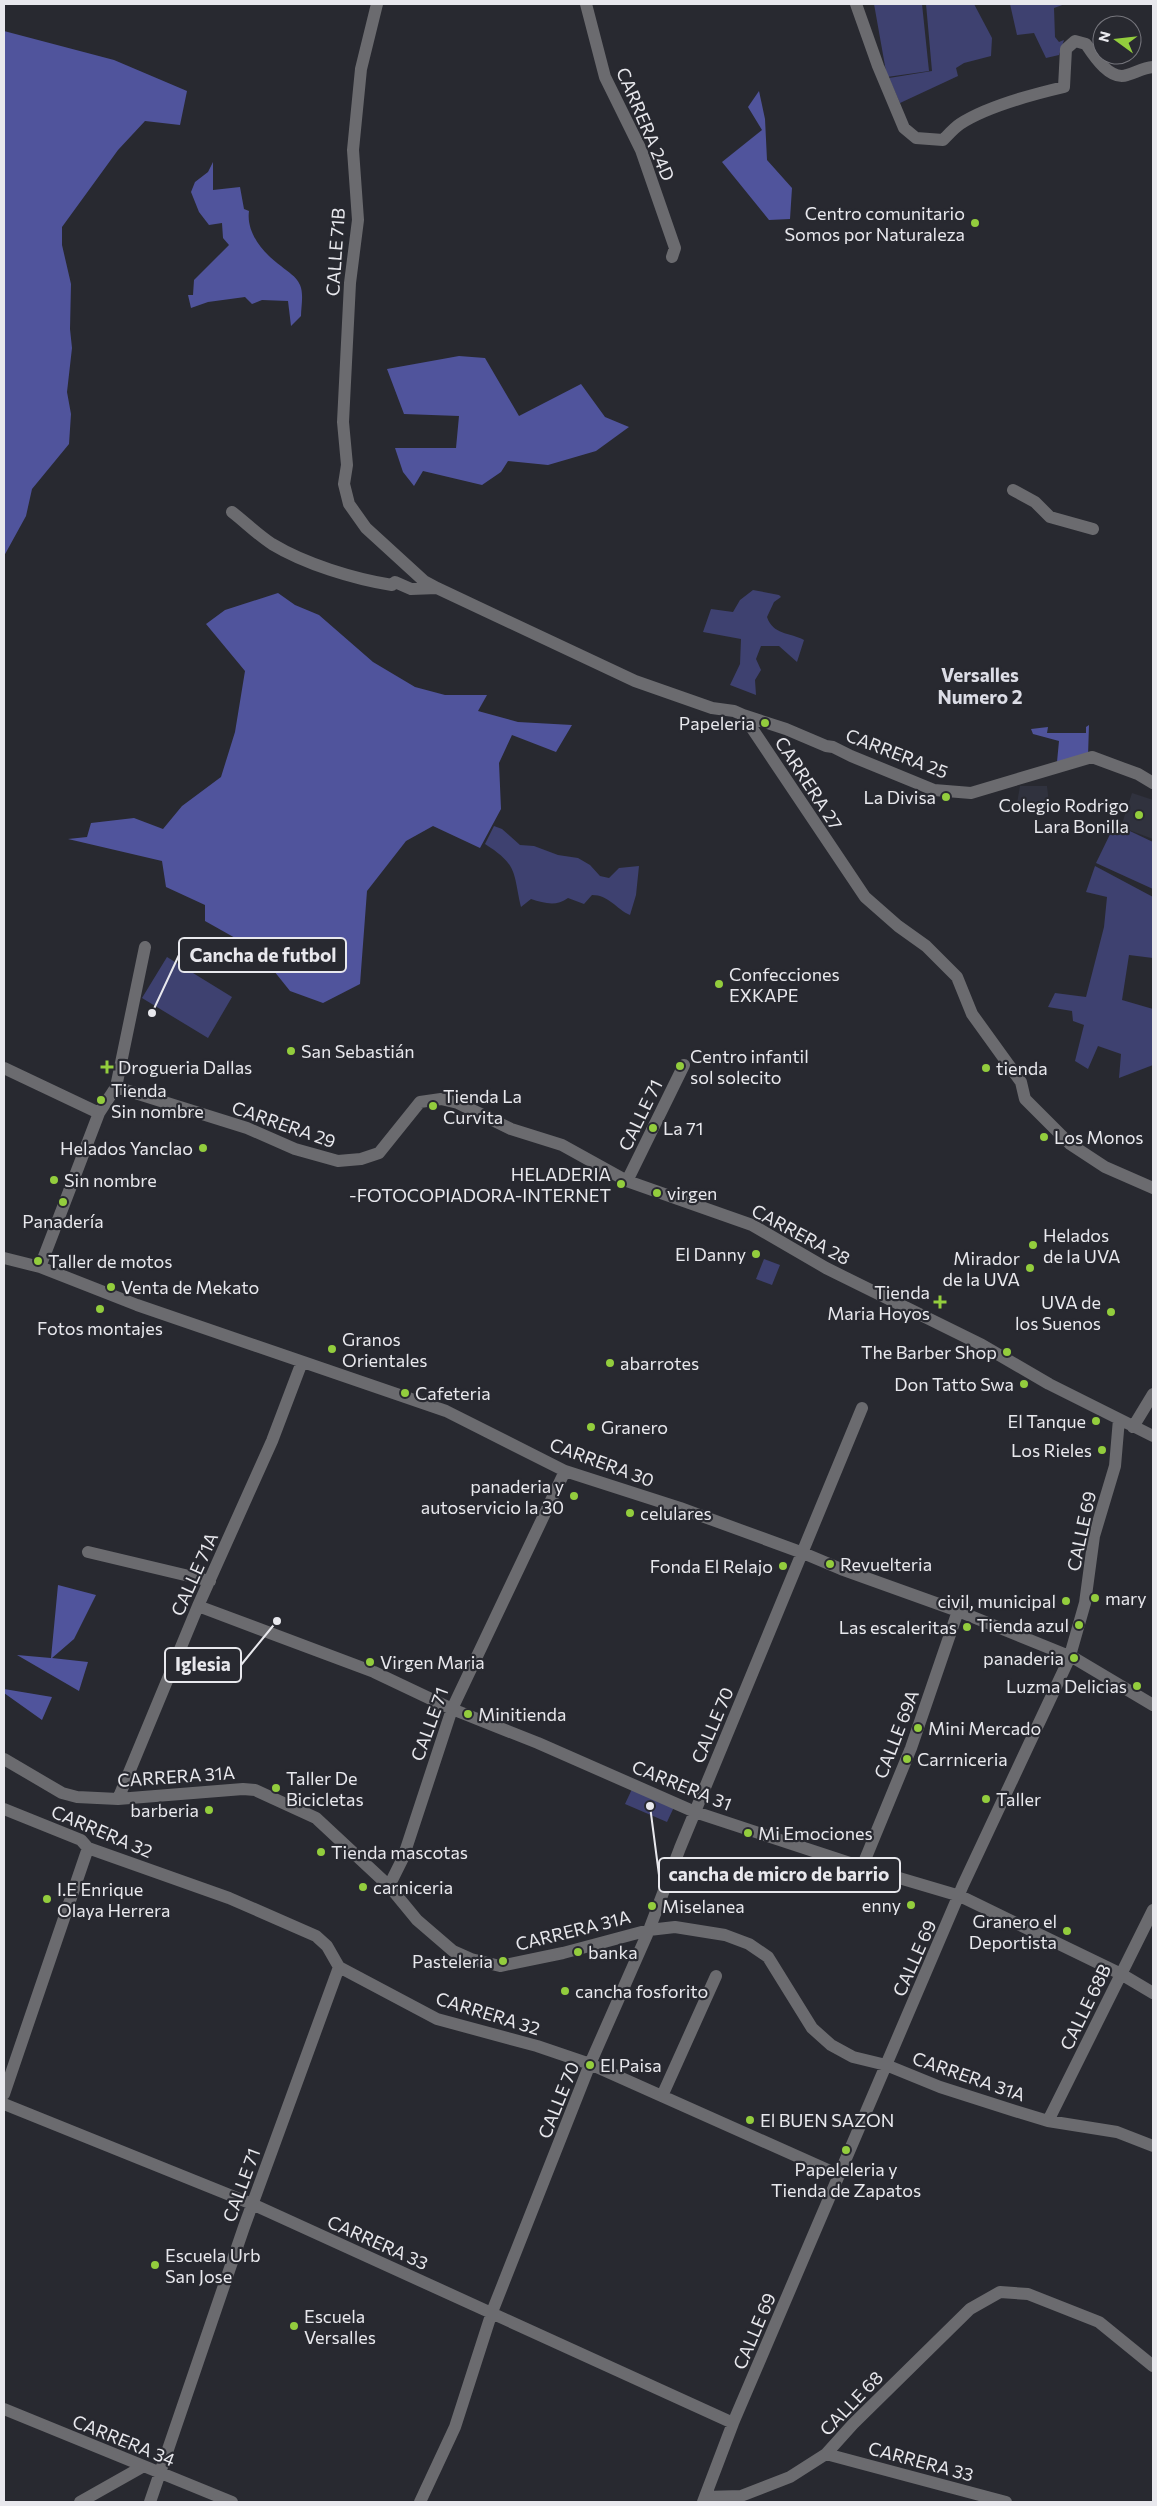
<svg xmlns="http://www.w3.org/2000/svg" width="1157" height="2506" viewBox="0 0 1157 2506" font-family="Commissioner,sans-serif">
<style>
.built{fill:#30323e}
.green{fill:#3e4170}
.forest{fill:#50549c}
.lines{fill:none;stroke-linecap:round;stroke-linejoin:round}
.minor{stroke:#6b6b6f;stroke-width:12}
.poi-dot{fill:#93cd3d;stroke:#282930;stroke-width:2}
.labels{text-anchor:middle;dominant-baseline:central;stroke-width:4.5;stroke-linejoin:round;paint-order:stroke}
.street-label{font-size:18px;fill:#e8e8ed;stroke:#282930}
.poi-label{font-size:18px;fill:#e8e8ed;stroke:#282930;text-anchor:start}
.neighbourhood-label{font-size:19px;font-weight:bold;fill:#dcdde6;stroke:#282930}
.leader{fill:none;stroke:#e8e8ed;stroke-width:2}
.callout-dot{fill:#e8e8ed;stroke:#282930;stroke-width:2}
.callout{fill:#282930;stroke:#e8e8ed;stroke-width:2}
.callout-label{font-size:19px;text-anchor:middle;font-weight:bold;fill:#e8e8ed}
</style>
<rect width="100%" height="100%" fill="#282930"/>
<path class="built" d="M1020,786h27l3,26 -34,-3z
M1132,793l21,7v39l-32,-12z"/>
<path class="green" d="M874,4h48l7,67 -42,6z
M926,4h48l18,34 -1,18 -27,7 -8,5 2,8 -58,27 -11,-25 43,-7z
M1010,4h55l-11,4 1,29 4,5 5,-2 -5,15 -13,3 -12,-25 -17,2z
M753,590l26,5 2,2 -7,5 -7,15c6,18 22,15 37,23l-7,22 -18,-16h-18l-5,13 5,11 -6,10 1,15 -26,-10 10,-21 1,-25 -38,-7 8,-23 22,3 7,-12z
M1115,824l38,18v47l-57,-26z
M494,826l8,3 18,16 14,1 24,9 20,3 12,7 10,11 9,2 10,-10 20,-2 -3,29 -6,20c-14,-6 -21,-20 -38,-20l-8,9 -16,-6c-12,9 -24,5 -37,1l-10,8c-8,-35 -3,-42 -36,-63z
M1095,866l58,31v61l-24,-3 -7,45 31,9v56l-34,13 2,-24 -23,-8 -10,23 -13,-8 9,-36 -11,-4 -1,-10 -24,-4 7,-14 31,4 18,-70 3,-30 -21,-5z
M167,957l65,40 -24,41 -66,-40z
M764,1259l16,6 -8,20 -16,-6z
M632,1789l42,18 -7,15 -42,-18z"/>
<path class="forest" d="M4,31l110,29 73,31 -7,34 -35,-4 -27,29 -56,77v18l9,39 -1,45 2,19 -5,44 4,22 -2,30 -37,45 -6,27 -22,40z
M759,91l6,28 2,41 25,28 -2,31 -21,1 -47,-58 40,-32 -14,-23z
M213,162v28l27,-3 4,22 5,2c-3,22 14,42 32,55 7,6 15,10 19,19 4,9 1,22 1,31l-10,10 -3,-25 -26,-1 -10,4 -7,-7 -37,5 -17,6 -3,-13h5l1,-15 35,-35 -6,-7 -1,-15 -13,2 -10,-13 -8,-20 4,-10 13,-10z
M459,356l26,2 34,58 62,-32 24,33 24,10 -33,24 -48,14 -40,-4 -7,11 -19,13 -59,-14 -9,15 -11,-14 -8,-24h61l3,-32 -55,-2 -17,-45z
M278,593l17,12 24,10 54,47 42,25 30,8h42l-9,16 40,11 54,3 -16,27 -44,-17 -13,28 2,46 -21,39 -47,-22 -27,15 -39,50 -7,93 -37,19 -33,-12 -24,-30 -29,-22 -32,-18v-16l-39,-18 -4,-26 -94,-22 19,-2 4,-14 43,-5 29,11 19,-23 39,-29 14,-45 10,-61 -39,-47 19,-14z
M1089,725l-1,31 -31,6 2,-21 -26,-7 -2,-5 17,-2 -1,6h39v-6z
M58,1585l38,10 -22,44 -22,19 36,4 -9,29 -62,-36 34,3z
M4,1689l48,8 -10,23 -38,-27z"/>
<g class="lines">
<path class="minor" d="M377,4l-16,65 -8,81 5,70 -8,63 -7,139 4,43 -3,19 5,20 17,24 58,53 13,7 198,93 77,27 22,3 9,4 122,182 33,29 28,20 31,31 15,37 49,68 4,17 45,45 35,23 48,21
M586,4l19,73 36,73 34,98 -3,9
M856,4l22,62 26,62 12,10 27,2c5,-5 11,-12 17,-16 26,-17 74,-30 104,-37l2,-38 9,-8 11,3c8,12 24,37 41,31 10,-3 16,-7 26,-8
M1013,490l22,12 15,15 43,12
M232,512c13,10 26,23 40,32 33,20 82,35 120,41l3,-3 16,7 26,-1
M743,715l43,14 40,17 7,1 18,9 83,34 37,3 121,-36 46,17 15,9
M4,1068l95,45
M116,1087l131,41 48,21 43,12 23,-2 18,-6 41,-51 21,-3 17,4 53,26 51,16 65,36 125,44 74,43 156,77 67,39 104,52
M627,1181l57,-116
M4,1258l36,9 97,38 309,106 119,60 115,37 123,45 38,16 117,42 116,47 79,47
M40,1267l59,-154 17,-26 29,-140
M1133,1427l20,-33
M88,1552l122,29
M198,1606l176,66 78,37 86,34 157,69 167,55 98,29 161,78 32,19
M4,1759l58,34 15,4 41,2 125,-10 12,1 61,28 73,68 28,34 36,31 18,8 29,7 63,-13 86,-23 26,-3 50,8 24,9 19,13 44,71 19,17 22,12 33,8 54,22 75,24 33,10 69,11 36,14
M118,1799l80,-193 74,-165 30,-79
M4,1809l77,31 7,8 141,50 87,38 11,10 12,21 98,52 100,27 53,18 249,111
M862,1867l49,-119 47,-137
M389,1886l14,-28 49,-149 113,-238
M4,2094l84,-246
M662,2096l54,-120
M4,2104l248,100 481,219
M1048,2121l105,-211
M4,2409l228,93
M826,2454l180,48
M705,2497l36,-1 49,-19 36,-23 27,-30 117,-115 30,-17 28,2 71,28 54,44
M80,2502l62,-35
M150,2502l94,-275 95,-260
M420,2502l35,-75 37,-115 98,-248 59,-134 31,-82 182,-440
M703,2502l30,-79 230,-538 106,-226 16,-56 9,-67 21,-70 4,-47"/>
</g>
<g class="poi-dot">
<circle cx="975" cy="223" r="5"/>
<circle cx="765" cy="723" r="5"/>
<circle cx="946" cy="797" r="5"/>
<circle cx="1139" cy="815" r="5"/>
<circle cx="719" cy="984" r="5"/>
<circle cx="291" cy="1051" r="5"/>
<circle cx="680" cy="1066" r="5"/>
<path d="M104.5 1059.5h5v5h5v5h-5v5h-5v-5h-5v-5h5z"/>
<circle cx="986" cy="1068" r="5"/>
<circle cx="101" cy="1100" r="5"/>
<circle cx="433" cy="1106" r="5"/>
<circle cx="653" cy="1128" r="5"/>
<circle cx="1044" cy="1137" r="5"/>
<circle cx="203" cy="1148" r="5"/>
<circle cx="54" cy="1180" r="5"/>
<circle cx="621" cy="1184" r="5"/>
<circle cx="657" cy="1193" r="5"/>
<circle cx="63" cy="1202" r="5"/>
<circle cx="1033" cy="1245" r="5"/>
<circle cx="756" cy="1254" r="5"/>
<circle cx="38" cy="1261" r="5"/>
<circle cx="1030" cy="1268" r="5"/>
<circle cx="111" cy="1287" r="5"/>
<path d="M937.5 1294.5h5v5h5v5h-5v5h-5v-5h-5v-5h5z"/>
<circle cx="100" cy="1309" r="5"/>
<circle cx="1111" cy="1312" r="5"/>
<circle cx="332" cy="1349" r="5"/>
<circle cx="1007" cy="1352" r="5"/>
<circle cx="610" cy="1363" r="5"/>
<circle cx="1024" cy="1384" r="5"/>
<circle cx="405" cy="1393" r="5"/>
<circle cx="1096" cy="1421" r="5"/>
<circle cx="591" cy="1427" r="5"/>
<circle cx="1102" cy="1450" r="5"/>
<circle cx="574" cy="1496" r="5"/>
<circle cx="630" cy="1513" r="5"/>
<circle cx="830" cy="1564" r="5"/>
<circle cx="783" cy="1566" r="5"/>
<circle cx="1095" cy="1598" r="5"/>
<circle cx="1066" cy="1601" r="5"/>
<circle cx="1079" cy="1625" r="5"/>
<circle cx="967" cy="1627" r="5"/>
<circle cx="1074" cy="1658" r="5"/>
<circle cx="370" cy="1662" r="5"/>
<circle cx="1137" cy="1686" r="5"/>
<circle cx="468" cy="1714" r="5"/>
<circle cx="918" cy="1728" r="5"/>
<circle cx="907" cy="1759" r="5"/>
<circle cx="276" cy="1788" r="5"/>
<circle cx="986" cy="1799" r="5"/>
<circle cx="209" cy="1810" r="5"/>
<circle cx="748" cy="1833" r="5"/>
<circle cx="321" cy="1852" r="5"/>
<circle cx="363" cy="1887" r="5"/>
<circle cx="47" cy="1899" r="5"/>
<circle cx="911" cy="1905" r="5"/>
<circle cx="652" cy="1906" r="5"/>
<circle cx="1067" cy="1931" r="5"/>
<circle cx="578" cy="1952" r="5"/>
<circle cx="503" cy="1961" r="5"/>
<circle cx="565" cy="1991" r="5"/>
<circle cx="590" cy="2065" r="5"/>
<circle cx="750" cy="2120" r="5"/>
<circle cx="846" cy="2150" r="5"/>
<circle cx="155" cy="2265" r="5"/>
<circle cx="294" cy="2326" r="5"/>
</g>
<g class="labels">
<g class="street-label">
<text transform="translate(646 124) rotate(67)">CARRERA 24D</text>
<text transform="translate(335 252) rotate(-86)">CALLE 71B</text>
<text transform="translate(897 753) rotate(21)">CARRERA 25</text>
<text transform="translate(809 783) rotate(57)">CARRERA 27</text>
<text transform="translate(640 1115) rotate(-64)">CALLE 71</text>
<text transform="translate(284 1124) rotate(19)">CARRERA 29</text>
<text transform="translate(801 1234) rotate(28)">CARRERA 28</text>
<text transform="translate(602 1462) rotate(20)">CARRERA 30</text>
<text transform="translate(1081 1531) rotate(-78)">CALLE 69</text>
<text transform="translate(194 1574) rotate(-66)">CALLE 71A</text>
<text transform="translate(429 1724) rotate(-70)">CALLE 71</text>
<text transform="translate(712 1725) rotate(-67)">CALLE 70</text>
<text transform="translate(896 1734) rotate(-69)">CALLE 69A</text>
<text transform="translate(176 1776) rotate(-4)">CARRERA 31A</text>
<text transform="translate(682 1785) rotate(22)">CARRERA 31</text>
<text transform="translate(102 1831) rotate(23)">CARRERA 32</text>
<text transform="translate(573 1930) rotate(-14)">CARRERA 31A</text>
<text transform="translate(914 1958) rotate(-66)">CALLE 69</text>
<text transform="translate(1085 2007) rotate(-64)">CALLE 68B</text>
<text transform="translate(488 2013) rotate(17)">CARRERA 32</text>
<text transform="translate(969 2076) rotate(19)">CARRERA 31A</text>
<text transform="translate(558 2100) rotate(-68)">CALLE 70</text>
<text transform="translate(241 2185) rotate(-70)">CALLE 71</text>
<text transform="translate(378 2242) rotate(24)">CARRERA 33</text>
<text transform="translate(754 2331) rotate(-67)">CALLE 69</text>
<text transform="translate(851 2403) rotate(-46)">CALLE 68</text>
<text transform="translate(124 2440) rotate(22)">CARRERA 34</text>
<text transform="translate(921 2461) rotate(15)">CARRERA 33</text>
</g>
<g class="poi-label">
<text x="965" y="213" text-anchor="end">Centro comunitario<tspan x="965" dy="21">Somos por Naturaleza</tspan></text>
<text x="755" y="723" text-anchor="end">Papeleria</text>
<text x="936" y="797" text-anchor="end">La Divisa</text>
<text x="1129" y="805" text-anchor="end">Colegio Rodrigo<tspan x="1129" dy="21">Lara Bonilla</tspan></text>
<text x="729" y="974">Confecciones<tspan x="729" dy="21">EXKAPE</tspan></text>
<text x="301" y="1051">San Sebastián</text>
<text x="690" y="1056">Centro infantil<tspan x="690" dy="21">sol solecito</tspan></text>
<text x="118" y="1067">Drogueria Dallas</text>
<text x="996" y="1068">tienda</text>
<text x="111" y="1090">Tienda<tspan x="111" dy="21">Sin nombre</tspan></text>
<text x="443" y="1096">Tienda La<tspan x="443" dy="21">Curvita</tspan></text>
<text x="663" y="1128">La 71</text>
<text x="1054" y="1137">Los Monos</text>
<text x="193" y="1148" text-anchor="end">Helados Yanclao</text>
<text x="611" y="1174" text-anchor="end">HELADERIA<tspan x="611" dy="21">-FOTOCOPIADORA-INTERNET</tspan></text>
<text x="64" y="1180">Sin nombre</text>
<text x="667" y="1193">virgen</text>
<text x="63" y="1221" text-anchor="middle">Panadería</text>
<text x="1043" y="1235">Helados<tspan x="1043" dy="21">de la UVA</tspan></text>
<text x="746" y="1254" text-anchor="end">El Danny</text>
<text x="1020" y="1258" text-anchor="end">Mirador<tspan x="1020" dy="21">de la UVA</tspan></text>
<text x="48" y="1261">Taller de motos</text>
<text x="121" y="1287">Venta de Mekato</text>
<text x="930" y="1292" text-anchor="end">Tienda<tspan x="930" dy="21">Maria Hoyos</tspan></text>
<text x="1101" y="1302" text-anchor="end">UVA de<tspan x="1101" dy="21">los Suenos</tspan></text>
<text x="100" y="1328" text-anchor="middle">Fotos montajes</text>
<text x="342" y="1339">Granos<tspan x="342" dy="21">Orientales</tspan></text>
<text x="997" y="1352" text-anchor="end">The Barber Shop</text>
<text x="620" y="1363">abarrotes</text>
<text x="1014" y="1384" text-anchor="end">Don Tatto Swa</text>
<text x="415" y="1393">Cafeteria</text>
<text x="1086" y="1421" text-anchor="end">El Tanque</text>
<text x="601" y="1427">Granero</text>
<text x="1092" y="1450" text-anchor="end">Los Rieles</text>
<text x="564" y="1486" text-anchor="end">panaderia y<tspan x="564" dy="21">autoservicio la 30</tspan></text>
<text x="640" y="1513">celulares</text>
<text x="840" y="1564">Revuelteria</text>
<text x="773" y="1566" text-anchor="end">Fonda El Relajo</text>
<text x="1105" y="1598">mary</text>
<text x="1056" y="1601" text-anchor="end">civil, municipal</text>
<text x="1069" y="1625" text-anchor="end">Tienda azul</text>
<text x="957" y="1627" text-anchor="end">Las escaleritas</text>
<text x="1064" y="1658" text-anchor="end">panaderia</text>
<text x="380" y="1662">Virgen Maria</text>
<text x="1127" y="1686" text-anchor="end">Luzma Delicias</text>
<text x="478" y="1714">Minitienda</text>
<text x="928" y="1728">Mini Mercado</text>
<text x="917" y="1759">Carrniceria</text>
<text x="286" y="1778">Taller De<tspan x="286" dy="21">Bicicletas</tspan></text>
<text x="996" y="1799">Taller</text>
<text x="199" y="1810" text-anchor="end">barberia</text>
<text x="758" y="1833">Mi Emociones</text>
<text x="331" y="1852">Tienda mascotas</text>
<text x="373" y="1887">carniceria</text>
<text x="57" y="1889">I.E Enrique<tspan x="57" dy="21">Olaya Herrera</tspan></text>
<text x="901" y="1905" text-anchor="end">enny</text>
<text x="662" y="1906">Miselanea</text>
<text x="1057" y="1921" text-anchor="end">Granero el<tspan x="1057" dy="21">Deportista</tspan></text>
<text x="588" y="1952">banka</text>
<text x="493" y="1961" text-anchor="end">Pasteleria</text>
<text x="575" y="1991">cancha fosforito</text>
<text x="600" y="2065">El Paisa</text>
<text x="760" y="2120">El BUEN SAZON</text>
<text x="846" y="2169" text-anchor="middle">Papeleleria y<tspan x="846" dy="21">Tienda de Zapatos</tspan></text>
<text x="165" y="2255">Escuela Urb<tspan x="165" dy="21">San Jose</tspan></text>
<text x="304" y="2316">Escuela<tspan x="304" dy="21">Versalles</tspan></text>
</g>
<g class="neighbourhood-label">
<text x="980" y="674">Versalles<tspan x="980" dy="22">Numero 2</tspan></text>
</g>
</g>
<path class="leader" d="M152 1013L179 955M277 1621L241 1665M650 1806L659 1875"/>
<g class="callout-dot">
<circle cx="152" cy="1013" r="5"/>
<circle cx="277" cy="1621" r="5"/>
<circle cx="650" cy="1806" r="5"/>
</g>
<g class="callout">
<rect x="179" y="938" width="167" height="34" rx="5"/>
<rect x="165" y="1648" width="76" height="34" rx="5"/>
<rect x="659" y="1858" width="241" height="34" rx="5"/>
</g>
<g class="callout-label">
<text x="263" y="962">Cancha de futbol</text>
<text x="203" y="1671">Iglesia</text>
<text x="779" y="1881">cancha de micro de barrio</text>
</g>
<rect width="1157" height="2506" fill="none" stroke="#e8e8ed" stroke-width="10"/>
<g transform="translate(1117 40) rotate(285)"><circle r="24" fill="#282930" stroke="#75757c"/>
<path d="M0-4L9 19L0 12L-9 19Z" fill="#93cd3d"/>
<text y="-8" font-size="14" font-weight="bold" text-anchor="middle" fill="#e8e8ed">N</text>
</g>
</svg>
